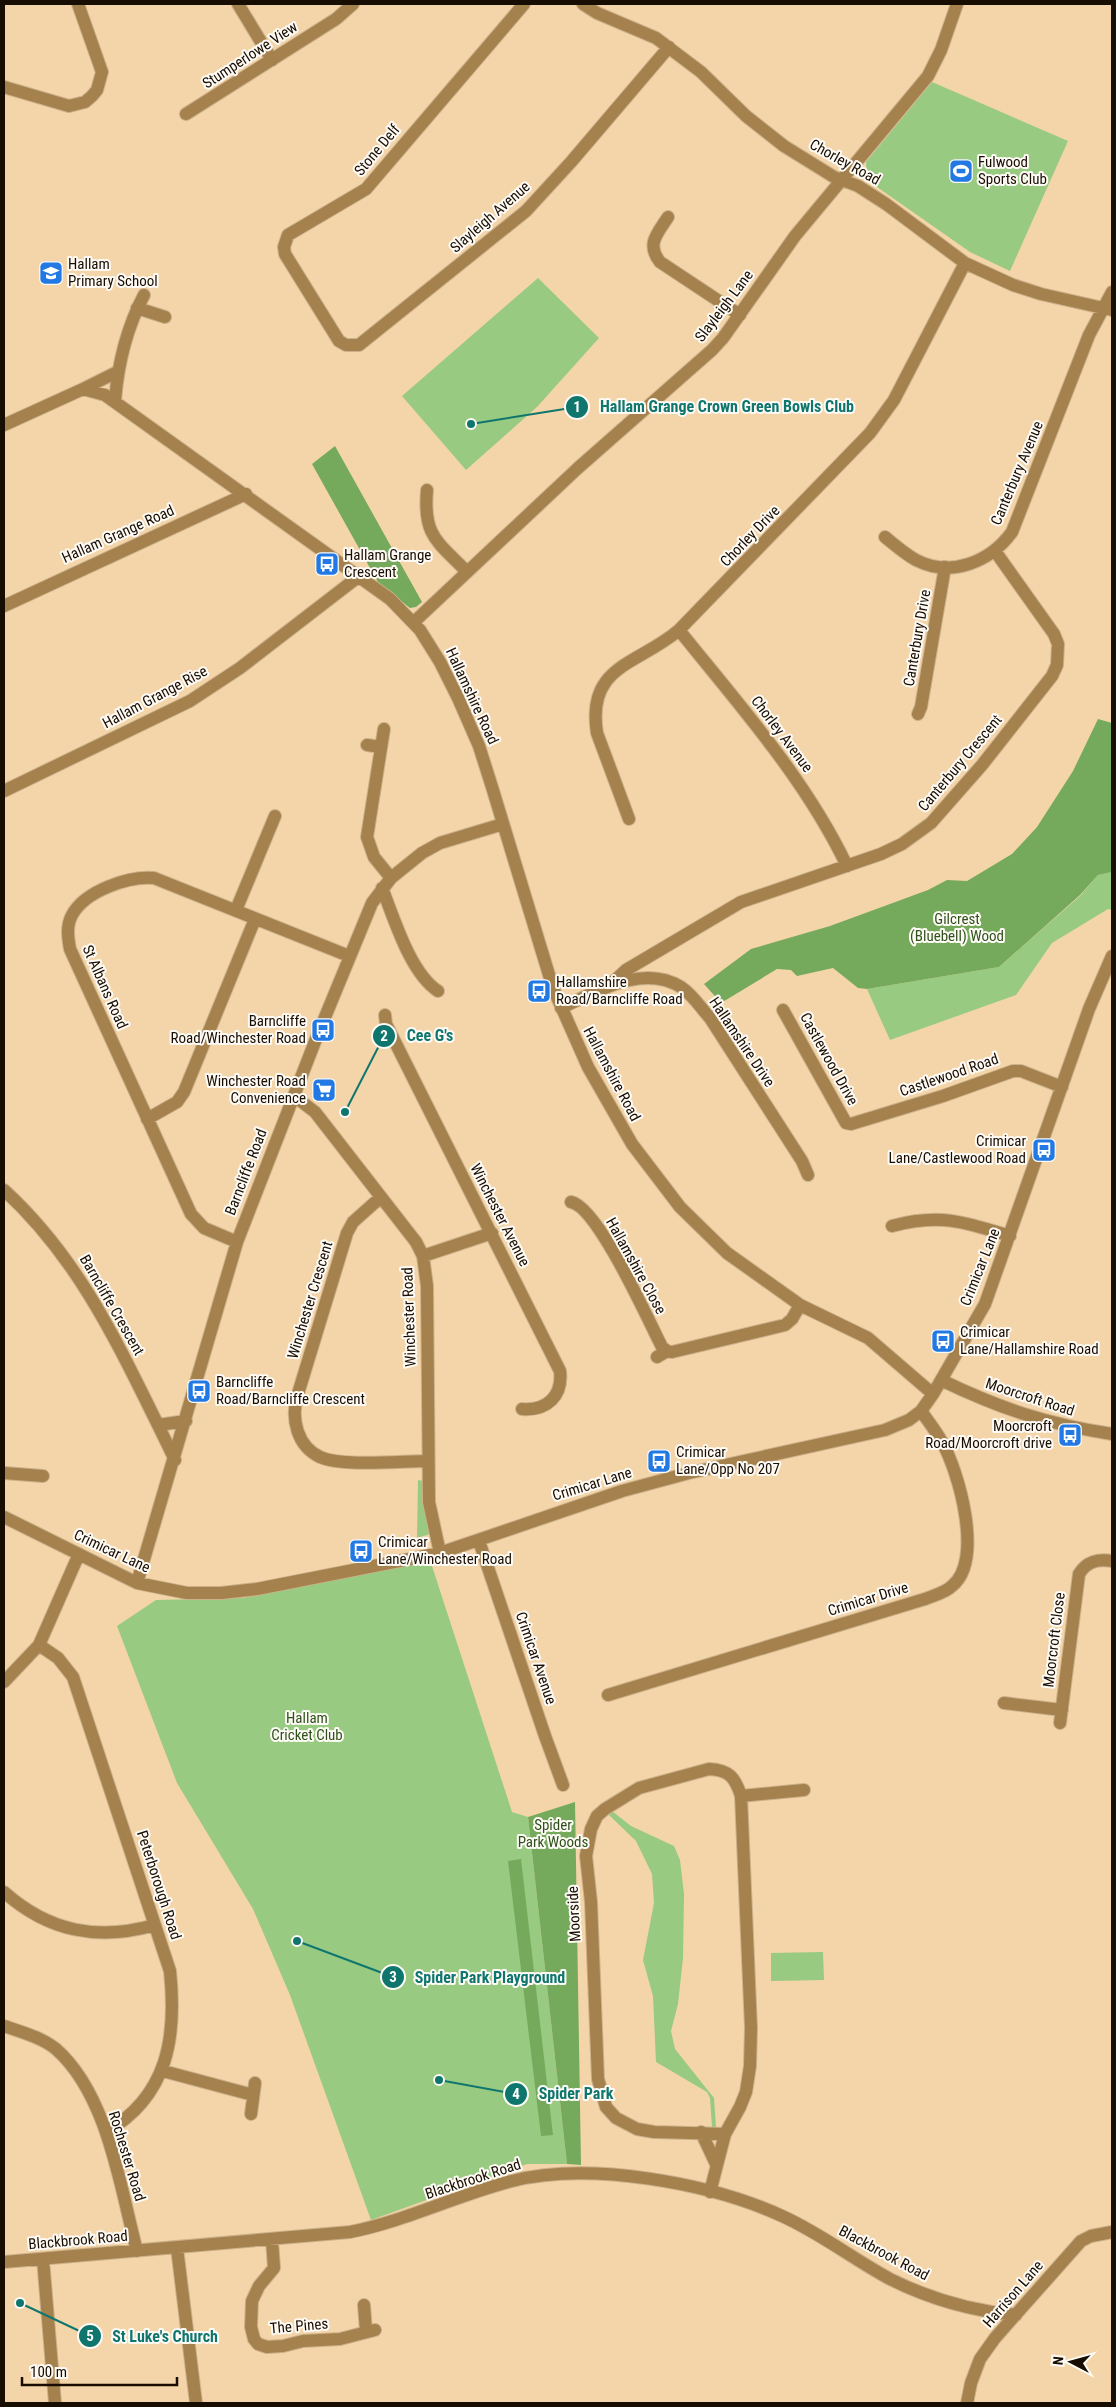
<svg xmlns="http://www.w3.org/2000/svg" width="1116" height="2407" viewBox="0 0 1116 2407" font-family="'Roboto Condensed',sans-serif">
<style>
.green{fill:#98ca82}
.forest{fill:#75aa5c}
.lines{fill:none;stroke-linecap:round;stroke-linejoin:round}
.minor-casing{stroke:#ccb18b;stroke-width:14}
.minor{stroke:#a4814d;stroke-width:12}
.labels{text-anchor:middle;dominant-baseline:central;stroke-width:4;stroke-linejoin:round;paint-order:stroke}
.street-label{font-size:15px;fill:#180d01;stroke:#fefbf6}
.poi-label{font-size:15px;fill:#180d01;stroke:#fefbf6;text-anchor:start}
.park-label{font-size:15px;fill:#2e511b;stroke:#fefbf6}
.leader{fill:none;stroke:#0f766e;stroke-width:2}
.callout-dot{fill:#0f766e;stroke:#fefbf6;stroke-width:2}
.mark-label{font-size:15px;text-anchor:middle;font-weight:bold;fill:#fff}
.callout-label{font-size:16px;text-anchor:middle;font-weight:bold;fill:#0f766e;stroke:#fefbf6;stroke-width:4;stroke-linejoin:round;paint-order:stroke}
</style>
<rect width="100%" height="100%" fill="#f4d5a9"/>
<path class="green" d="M932,82l136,59 -58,130 -40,-19 -103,-72 -1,-18z
M538,278l61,60 -62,69 -71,63 -64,-74z
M1112,872v38l-4,-1 -56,34 -36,52 -126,45 -23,-51 132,-22 81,-71 18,-21z
M418,1480l5,1 7,53 -13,4z
M430,1560l82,252 16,5 39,347h-40l-156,56 -81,-225 -37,-86 -76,-126 -60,-157 39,-26 87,-2z
M612,1811l19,15 43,20 6,14 4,34 -1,64 -5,46 -7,27 4,18 39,49 2,29h-4l-2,-29 -3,-6 -51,-30 -3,-66 -10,-36 11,-57 -2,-29 -16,-33 -28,-27z
M823,1952l1,28 -53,1v-28z"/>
<path class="forest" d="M335,446l87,156 -6,5 -6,1 -31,-24 -67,-120z
M1098,719l14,4 -1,54 1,95 -14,3 -18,20 -81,72 -132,22 -9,-1 -25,-20 -36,8 -6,-6 -14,-1 -56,34 -17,-19 47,-35 79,-23 98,-36 19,-10 20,1 45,-27 25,-27 36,-56z
M575,1802l6,363 -14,-1 -39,-347z
M521,1859l32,276 -12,1 -33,-275z"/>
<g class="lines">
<g class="minor-casing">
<path id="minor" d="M238,4l34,56
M524,4l-158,185 -78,46 -4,12 1,7 54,87 7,4h13l167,-134 45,-49 98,-115
M583,4l14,9 59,25 45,34 45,44 38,30 50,31 24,9 28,18 79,59 48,22 28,9 71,16
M4,87l65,19 16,-4 7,-6 5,-6 5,-18 -24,-68
M186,114l150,-95 17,-15
M668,217c-11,17 -22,27 -8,45l80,53
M137,308l28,9
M83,389l34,-17
M115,401c3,-38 11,-72 29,-106
M4,425l79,-36 22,6 285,204 30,31 20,32 18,36 21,48 13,41 61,201 35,79 44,77 48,63 47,46 73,52 68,33 65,56
M427,490c-4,46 10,51 39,81
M885,537c10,8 20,17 31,23 35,18 74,2 96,-28l77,-197 23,-43
M4,606l242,-112
M414,622l164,-154 134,-118 11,-12 72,-102 133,-160 13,-26 16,-46
M679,630c60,75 126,148 168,236
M918,714l3,-7 24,-140
M384,729l-17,108 7,20 17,21
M367,745l14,2
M4,791l186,-90 50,-33 118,-91
M629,819l-32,-86c-11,-68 41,-68 82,-103l191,-197 24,-33 71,-137
M382,888c12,30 28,85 56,103
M236,910l39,-94
M611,984l15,-14 115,-68 140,-48 21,-10 29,-21 51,-58 70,-89 5,-11 1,-21 -4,-10 -59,-83
M561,1008c35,-16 82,-45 120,-21 12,8 19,20 29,31l92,143 6,14
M783,1010l63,113 5,1 92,-28 70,-25h8l41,16
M385,1015l1,9 174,347c3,25 -13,40 -38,38
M294,1096l21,16 101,130 7,14 4,30 2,216 11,51
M147,1119l30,-17 7,-10 71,-173
M4,1190c73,67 111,148 154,235l28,-4
M381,1197l-28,25 -6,11 -50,164c-6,22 0,49 23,60 22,10 81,4 108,4
M571,1202c27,5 77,118 91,145l5,4
M892,1226c48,-13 73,-4 118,10
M237,1242l-33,-14 -13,-14 -121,-265c-2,-11 -4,-23 2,-34 13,-24 56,-39 82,-37l195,78
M423,1256l69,-23
M657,1357l10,-6 5,1 113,-27 7,-6 8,-14
M941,1380c60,29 106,44 171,54
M158,1425l17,35
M4,1473l39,3
M4,1517l133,66 50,10h34l36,-4 183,-36 182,-62 67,-18 196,-43 24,-10 12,-9 12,-17 52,-90 104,-295 23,-53
M479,1541l66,195 18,49
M137,1583l100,-341 79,-203 56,-136 19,-25 31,-25 18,-10 63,-19
M39,1645l19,13 15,19 97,294c7,66 -2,125 -64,161
M4,1682l35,-37 40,-91
M608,1695l317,-96c9,-4 20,-6 27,-13 32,-25 7,-114 -10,-144 -6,-11 -14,-21 -21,-31
M1004,1703l58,7
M1060,1723l19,-149c8,-13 19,-15 33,-13
M741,1796l63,-6
M4,1892c45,40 94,49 151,33
M4,2026c17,6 37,11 52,23 52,46 64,138 81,202
M163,2071l90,24
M251,2114l4,-31
M701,2132l15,32
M710,2192l15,-58 15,-27 6,-15 4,-26 1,-38 -10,-232c-6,-19 -12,-26 -32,-27l-70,19 -34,21 -8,7 -6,13 -5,27 5,46 7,177 8,28 10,11 21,11 17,3 71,2
M272,2240l2,28 -15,18 -7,15 -1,26 3,12 4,5 9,3 16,-1 20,-5 37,-2 35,-9
M177,2248l19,155
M43,2259l12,144
M4,2262l346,-30c56,-11 107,-37 162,-51 77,-20 198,2 270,35 38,17 71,43 108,63 40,20 82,32 126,36
M364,2305l2,26
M967,2403l4,-20 9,-24 15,-21 86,-97 10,-5 21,-4"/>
</g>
<use href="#minor" class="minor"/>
</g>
<defs>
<g id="stadium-square" transform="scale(1.25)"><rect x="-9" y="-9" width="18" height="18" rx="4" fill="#2279e3" stroke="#fefbf6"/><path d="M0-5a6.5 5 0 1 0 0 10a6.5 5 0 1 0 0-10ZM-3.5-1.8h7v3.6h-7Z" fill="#fff"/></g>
<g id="school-square" transform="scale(1.25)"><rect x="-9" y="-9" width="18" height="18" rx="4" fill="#2279e3" stroke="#fefbf6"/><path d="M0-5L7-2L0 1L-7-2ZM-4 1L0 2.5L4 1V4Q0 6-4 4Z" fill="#fff"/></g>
<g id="bus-square" transform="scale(1.25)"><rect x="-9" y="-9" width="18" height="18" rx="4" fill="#2279e3" stroke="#fefbf6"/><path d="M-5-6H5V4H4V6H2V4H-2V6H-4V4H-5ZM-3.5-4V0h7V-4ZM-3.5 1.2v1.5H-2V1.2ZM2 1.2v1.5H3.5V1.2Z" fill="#fff"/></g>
<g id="supermarket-square" transform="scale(1.25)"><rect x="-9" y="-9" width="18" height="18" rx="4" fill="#2279e3" stroke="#fefbf6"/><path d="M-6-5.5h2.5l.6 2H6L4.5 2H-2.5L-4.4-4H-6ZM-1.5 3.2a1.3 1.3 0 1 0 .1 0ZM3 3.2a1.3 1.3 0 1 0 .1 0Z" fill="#fff"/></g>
</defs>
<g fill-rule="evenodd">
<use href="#stadium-square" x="961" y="171"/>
<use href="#school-square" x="51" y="273"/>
<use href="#bus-square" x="327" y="564"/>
<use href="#bus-square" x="539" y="991"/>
<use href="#bus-square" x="323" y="1030"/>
<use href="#supermarket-square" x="324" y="1090"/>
<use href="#bus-square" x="1044" y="1150"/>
<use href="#bus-square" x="943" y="1341"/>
<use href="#bus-square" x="199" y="1391"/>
<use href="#bus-square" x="1070" y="1435"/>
<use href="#bus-square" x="659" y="1461"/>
<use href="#bus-square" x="361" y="1551"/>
</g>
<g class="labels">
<g class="street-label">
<text transform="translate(250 55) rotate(-33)">Stumperlowe View</text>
<text transform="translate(377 150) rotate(-50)">Stone Delf</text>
<text transform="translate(845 162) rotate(29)">Chorley Road</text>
<text transform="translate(490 217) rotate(-41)">Slayleigh Avenue</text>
<text transform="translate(724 306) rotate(-53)">Slayleigh Lane</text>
<text transform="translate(1017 473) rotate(-67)">Canterbury Avenue</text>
<text transform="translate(118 534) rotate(-24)">Hallam Grange Road</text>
<text transform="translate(750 536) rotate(-46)">Chorley Drive</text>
<text transform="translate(917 638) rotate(-80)">Canterbury Drive</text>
<text transform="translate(472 696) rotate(65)">Hallamshire Road</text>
<text transform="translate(155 697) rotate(-28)">Hallam Grange Rise</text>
<text transform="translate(782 734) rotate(53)">Chorley Avenue</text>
<text transform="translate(960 763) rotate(-50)">Canterbury Crescent</text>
<text transform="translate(105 987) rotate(66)">St Albans Road</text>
<text transform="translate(742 1042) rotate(56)">Hallamshire Drive</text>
<text transform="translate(829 1059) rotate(61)">Castlewood Drive</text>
<text transform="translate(612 1074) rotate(62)">Hallamshire Road</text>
<text transform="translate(949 1075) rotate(-19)">Castlewood Road</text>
<text transform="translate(246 1172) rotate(-69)">Barncliffe Road</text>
<text transform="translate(500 1215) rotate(63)">Winchester Avenue</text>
<text transform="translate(636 1266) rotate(61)">Hallamshire Close</text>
<text transform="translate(980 1267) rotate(-68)">Crimicar Lane</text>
<text transform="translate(310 1300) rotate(-73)">Winchester Crescent</text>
<text transform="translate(112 1305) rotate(60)">Barncliffe Crescent</text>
<text transform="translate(409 1317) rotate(-92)">Winchester Road</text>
<text transform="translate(1030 1397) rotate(18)">Moorcroft Road</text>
<text transform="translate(592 1484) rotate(-17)">Crimicar Lane</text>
<text transform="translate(112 1551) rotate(25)">Crimicar Lane</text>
<text transform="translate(868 1599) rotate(-17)">Crimicar Drive</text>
<text transform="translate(1054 1640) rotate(-83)">Moorcroft Close</text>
<text transform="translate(536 1658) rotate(71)">Crimicar Avenue</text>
<text transform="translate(159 1885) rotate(72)">Peterborough Road</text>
<text transform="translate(574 1914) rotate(-93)">Moorside</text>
<text transform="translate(127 2156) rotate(73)">Rochester Road</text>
<text transform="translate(473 2179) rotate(-18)">Blackbrook Road</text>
<text transform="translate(78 2240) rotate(-5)">Blackbrook Road</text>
<text transform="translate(884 2253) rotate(28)">Blackbrook Road</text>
<text transform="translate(1013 2294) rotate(-49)">Harrison Lane</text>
<text transform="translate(299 2326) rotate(-5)">The Pines</text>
</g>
<g class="poi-label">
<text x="978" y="162">Fulwood<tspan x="978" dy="17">Sports Club</tspan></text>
<text x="68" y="264">Hallam<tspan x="68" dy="17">Primary School</tspan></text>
<text x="344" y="555">Hallam Grange<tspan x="344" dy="17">Crescent</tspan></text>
<text x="556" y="982">Hallamshire<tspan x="556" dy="17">Road/Barncliffe Road</tspan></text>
<text x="306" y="1021" text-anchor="end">Barncliffe<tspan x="306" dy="17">Road/Winchester Road</tspan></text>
<text x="306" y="1081" text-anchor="end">Winchester Road<tspan x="306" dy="17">Convenience</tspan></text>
<text x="1026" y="1141" text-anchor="end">Crimicar<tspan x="1026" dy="17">Lane/Castlewood Road</tspan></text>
<text x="960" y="1332">Crimicar<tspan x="960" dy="17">Lane/Hallamshire Road</tspan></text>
<text x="216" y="1382">Barncliffe<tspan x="216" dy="17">Road/Barncliffe Crescent</tspan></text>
<text x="1052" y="1426" text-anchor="end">Moorcroft<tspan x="1052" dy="17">Road/Moorcroft drive</tspan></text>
<text x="676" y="1452">Crimicar<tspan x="676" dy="17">Lane/Opp No 207</tspan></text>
<text x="378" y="1542">Crimicar<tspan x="378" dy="17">Lane/Winchester Road</tspan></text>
</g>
<g class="park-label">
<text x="957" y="919">Gilcrest<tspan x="957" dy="17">(Bluebell) Wood</tspan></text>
<text x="307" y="1718">Hallam<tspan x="307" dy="17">Cricket Club</tspan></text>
<text x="553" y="1825">Spider<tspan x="553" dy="17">Park Woods</tspan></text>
</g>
</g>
<path class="leader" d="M471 424L577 407M345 1112L384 1036M297 1941L393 1977M439 2080L516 2094M20 2303L90 2336"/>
<g class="callout-dot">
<circle cx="471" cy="424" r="5"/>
<circle cx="345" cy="1112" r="5"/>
<circle cx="297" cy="1941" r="5"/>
<circle cx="439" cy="2080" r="5"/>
<circle cx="20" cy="2303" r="5"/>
<circle cx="577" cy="407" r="12"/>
<circle cx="384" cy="1036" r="12"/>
<circle cx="393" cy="1977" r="12"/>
<circle cx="516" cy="2094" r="12"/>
<circle cx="90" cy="2336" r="12"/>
</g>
<g class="mark-label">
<text x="577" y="412">1</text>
<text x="384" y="1041">2</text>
<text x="393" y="1982">3</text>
<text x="516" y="2099">4</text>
<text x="90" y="2341">5</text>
</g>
<g class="callout-label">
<text x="727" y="412">Hallam Grange Crown Green Bowls Club</text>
<text x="430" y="1041">Cee G's</text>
<text x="490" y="1983">Spider Park Playground</text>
<text x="576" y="2099">Spider Park</text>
<text x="165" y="2342">St Luke's Church</text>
</g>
<rect width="1116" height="2407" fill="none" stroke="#180d01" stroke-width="10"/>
<g transform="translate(1071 2362) rotate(276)" stroke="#fefbf6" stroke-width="4" paint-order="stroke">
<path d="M0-4L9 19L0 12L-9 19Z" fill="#180d01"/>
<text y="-8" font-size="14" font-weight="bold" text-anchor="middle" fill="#180d01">N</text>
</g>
<path d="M22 2377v8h155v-8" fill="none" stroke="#180d01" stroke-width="2.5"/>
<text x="30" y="2377" font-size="15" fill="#180d01" stroke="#fefbf6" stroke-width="4" paint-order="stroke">100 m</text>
</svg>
